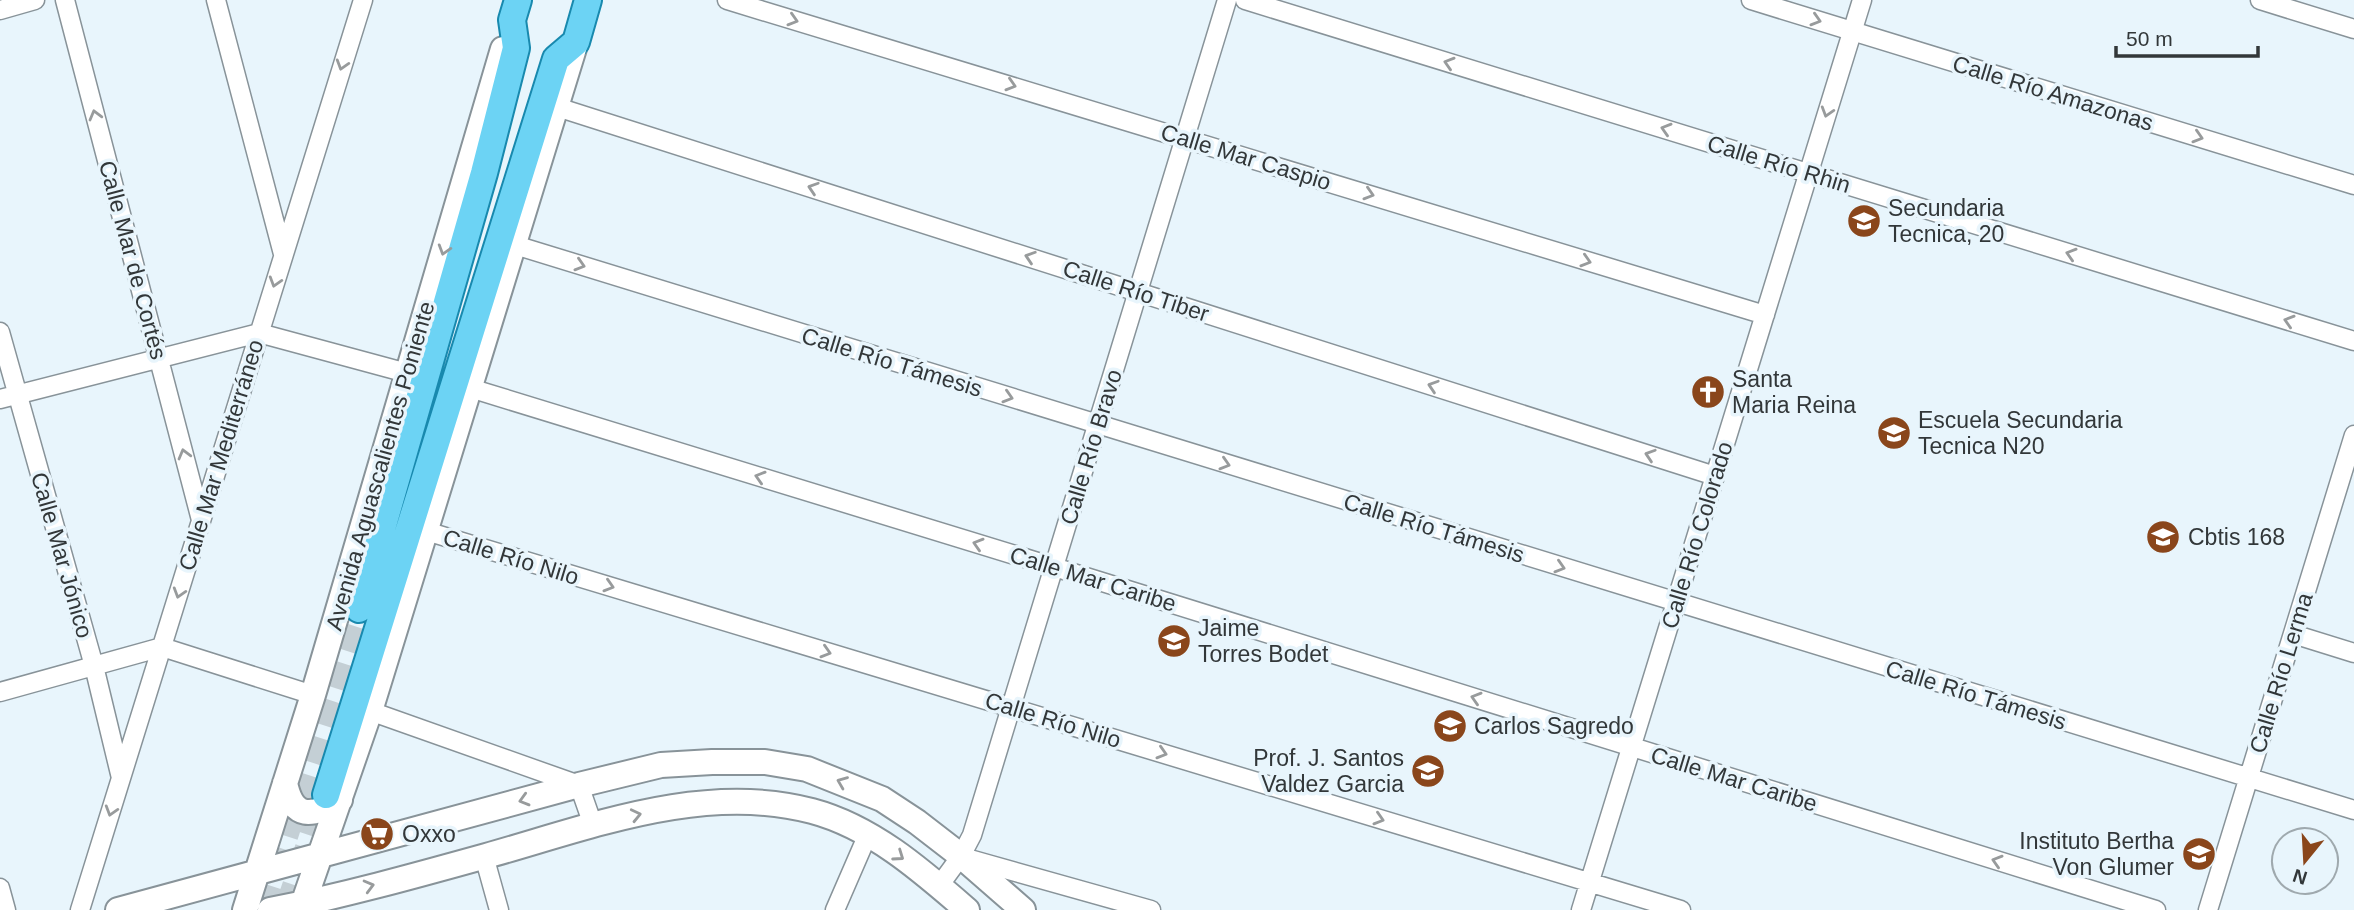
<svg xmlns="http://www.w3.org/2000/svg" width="2354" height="910" viewBox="0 0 2354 910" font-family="Arial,sans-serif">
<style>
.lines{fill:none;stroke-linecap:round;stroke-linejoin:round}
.primary-tunnel{stroke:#c4cfd5;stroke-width:26;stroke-dasharray:26 13;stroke-linecap:butt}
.street-casing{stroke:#889399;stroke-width:21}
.secondary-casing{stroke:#889399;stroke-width:28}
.primary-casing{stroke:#1889ae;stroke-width:30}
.street{stroke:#fff;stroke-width:18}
.secondary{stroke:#fff;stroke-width:24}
.primary{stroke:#6cd3f4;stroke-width:26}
.oneway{stroke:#989b9c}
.labels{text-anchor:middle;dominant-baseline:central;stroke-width:7;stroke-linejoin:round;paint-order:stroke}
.street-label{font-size:23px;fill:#323739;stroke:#e8f5fc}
.poi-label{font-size:23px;fill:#323739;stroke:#e8f5fc;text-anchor:start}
</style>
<rect width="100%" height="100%" fill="#e8f5fc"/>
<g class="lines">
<path class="primary-tunnel" d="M261,910l98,-301
M287,910l39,-115"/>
<g class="street-casing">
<path id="street" d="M65,0l136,520
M216,0l67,254
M727,0l1038,315
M1245,0l1109,341
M1751,0l603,185
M2260,0l94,29
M0,10l35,-10
M557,107l1158,369
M515,245l1839,565
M0,332l94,334 27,112
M470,388l584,179 1102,343
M0,399l259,-66 148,40
M426,531l1255,379
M2293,634l61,19
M0,692l162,-45 151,48
M370,711l209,74 14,40
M484,856l15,54
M966,858l185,52
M939,886l22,-30 11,-21 255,-835
M0,888l6,22
M80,910l283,-910
M835,910l33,-76
M1581,910l281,-910
M2208,910l146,-475"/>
</g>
<g class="secondary-casing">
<path id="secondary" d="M285,783c8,37 27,34 55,17
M118,910l461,-125 82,-20 51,-3h53l42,7 75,30 35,23 44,34 62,54
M245,910l68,-215 190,-646
M270,910c72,-14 144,-34 216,-54 104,-29 217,-74 326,-45 60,16 109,59 155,99
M301,910l69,-199 206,-669"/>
</g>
<g class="primary-casing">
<path id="primary" d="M359,609l125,-436 32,-125 -4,-28 6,-20
M326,795l230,-736 20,-17 12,-42"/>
</g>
<use href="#street" class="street"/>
<use href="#secondary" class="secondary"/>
<use href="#primary" class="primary"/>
</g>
<defs><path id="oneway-chevron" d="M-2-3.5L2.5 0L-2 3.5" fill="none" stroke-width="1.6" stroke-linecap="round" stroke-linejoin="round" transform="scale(1.75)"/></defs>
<g class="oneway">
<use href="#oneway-chevron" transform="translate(793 20) rotate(17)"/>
<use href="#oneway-chevron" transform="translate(1816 20) rotate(17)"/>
<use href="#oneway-chevron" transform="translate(1449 63) rotate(-163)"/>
<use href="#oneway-chevron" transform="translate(342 65) rotate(107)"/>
<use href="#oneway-chevron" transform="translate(1011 85) rotate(17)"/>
<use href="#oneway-chevron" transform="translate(1827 112) rotate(107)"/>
<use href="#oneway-chevron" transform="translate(95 115) rotate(-105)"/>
<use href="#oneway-chevron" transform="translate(1666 129) rotate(-163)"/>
<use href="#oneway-chevron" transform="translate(2198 137) rotate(17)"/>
<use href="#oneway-chevron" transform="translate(813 188) rotate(-162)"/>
<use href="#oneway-chevron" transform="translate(1369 194) rotate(17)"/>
<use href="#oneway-chevron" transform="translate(444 250) rotate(107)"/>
<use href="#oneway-chevron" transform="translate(2071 254) rotate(-163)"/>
<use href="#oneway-chevron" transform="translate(1030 257) rotate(-162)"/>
<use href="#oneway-chevron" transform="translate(1586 261) rotate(17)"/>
<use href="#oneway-chevron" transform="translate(580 265) rotate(17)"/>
<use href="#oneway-chevron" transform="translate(275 282) rotate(107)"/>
<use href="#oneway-chevron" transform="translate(2289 321) rotate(-163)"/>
<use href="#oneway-chevron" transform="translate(1433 386) rotate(-162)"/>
<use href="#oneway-chevron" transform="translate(1008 397) rotate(17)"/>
<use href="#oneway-chevron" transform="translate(184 454) rotate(-105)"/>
<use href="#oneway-chevron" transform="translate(1650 455) rotate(-162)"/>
<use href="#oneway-chevron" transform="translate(1225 464) rotate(17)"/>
<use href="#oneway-chevron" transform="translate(760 477) rotate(-163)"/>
<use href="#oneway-chevron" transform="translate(978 544) rotate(-163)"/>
<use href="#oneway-chevron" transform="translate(1560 567) rotate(17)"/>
<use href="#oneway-chevron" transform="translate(609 586) rotate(17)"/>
<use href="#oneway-chevron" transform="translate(179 593) rotate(107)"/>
<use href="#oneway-chevron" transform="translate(826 652) rotate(17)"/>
<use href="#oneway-chevron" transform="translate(1476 698) rotate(-163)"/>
<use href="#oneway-chevron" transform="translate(1162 753) rotate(17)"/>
<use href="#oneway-chevron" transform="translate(842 782) rotate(-158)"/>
<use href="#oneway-chevron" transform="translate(524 800) rotate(164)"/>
<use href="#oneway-chevron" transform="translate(111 811) rotate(107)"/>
<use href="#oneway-chevron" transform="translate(636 815) rotate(-13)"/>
<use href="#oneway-chevron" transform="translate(1379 819) rotate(17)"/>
<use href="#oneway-chevron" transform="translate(899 856) rotate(35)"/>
<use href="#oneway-chevron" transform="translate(1997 861) rotate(-163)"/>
<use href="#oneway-chevron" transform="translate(369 886) rotate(-15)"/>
</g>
<defs>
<g id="school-disc" transform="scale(1.75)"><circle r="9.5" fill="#8a461b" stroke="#e8f5fc"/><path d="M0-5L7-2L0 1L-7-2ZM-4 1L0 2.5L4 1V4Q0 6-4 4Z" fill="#fff"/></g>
<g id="church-disc" transform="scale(1.75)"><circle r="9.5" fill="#8a461b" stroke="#e8f5fc"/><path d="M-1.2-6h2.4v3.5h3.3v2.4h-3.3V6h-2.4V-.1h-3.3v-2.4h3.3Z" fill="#fff"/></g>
<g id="university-disc" transform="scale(1.75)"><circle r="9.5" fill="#8a461b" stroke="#e8f5fc"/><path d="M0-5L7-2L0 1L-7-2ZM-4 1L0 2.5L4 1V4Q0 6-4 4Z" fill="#fff"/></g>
<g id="supermarket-disc" transform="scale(1.75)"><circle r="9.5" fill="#8a461b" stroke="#e8f5fc"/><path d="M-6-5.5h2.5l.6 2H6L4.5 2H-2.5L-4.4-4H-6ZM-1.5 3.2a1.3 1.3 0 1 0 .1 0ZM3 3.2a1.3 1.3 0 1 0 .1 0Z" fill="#fff"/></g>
</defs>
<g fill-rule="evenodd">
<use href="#school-disc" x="1864" y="221"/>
<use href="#church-disc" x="1708" y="392"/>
<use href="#university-disc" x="1894" y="433"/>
<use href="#school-disc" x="2163" y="537"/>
<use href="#school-disc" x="1174" y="641"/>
<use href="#school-disc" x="1450" y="726"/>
<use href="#school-disc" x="1428" y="771"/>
<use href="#supermarket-disc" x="377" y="834"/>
<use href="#school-disc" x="2199" y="854"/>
</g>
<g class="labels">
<g class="street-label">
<text transform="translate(2053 93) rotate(17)">Calle Río Amazonas</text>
<text transform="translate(1246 157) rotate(17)">Calle Mar Caspio</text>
<text transform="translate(1779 164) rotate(17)">Calle Río Rhin</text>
<text transform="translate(133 260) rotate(75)">Calle Mar de Cortés</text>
<text transform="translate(1136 291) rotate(18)">Calle Río Tiber</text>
<text transform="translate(892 362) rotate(17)">Calle Río Támesis</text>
<text transform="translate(1091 447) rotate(-73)">Calle Río Bravo</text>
<text transform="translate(221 455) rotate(-73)">Calle Mar Mediterráneo</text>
<text transform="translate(380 466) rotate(-74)">Avenida Aguascalientes Poniente</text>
<text transform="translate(1434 528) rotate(17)">Calle Río Támesis</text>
<text transform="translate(1697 535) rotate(-73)">Calle Río Colorado</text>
<text transform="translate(62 555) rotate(74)">Calle Mar Jónico</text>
<text transform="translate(511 557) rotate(17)">Calle Río Nilo</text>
<text transform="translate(1093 579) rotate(17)">Calle Mar Caribe</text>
<text transform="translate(2281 673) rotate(-73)">Calle Río Lerma</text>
<text transform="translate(1976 695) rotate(17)">Calle Río Támesis</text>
<text transform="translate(1053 720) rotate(17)">Calle Río Nilo</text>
<text transform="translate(1734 779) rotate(17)">Calle Mar Caribe</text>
</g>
<g class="poi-label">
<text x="1888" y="208">Secundaria<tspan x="1888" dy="26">Tecnica, 20</tspan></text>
<text x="1732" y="379">Santa<tspan x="1732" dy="26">Maria Reina</tspan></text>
<text x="1918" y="420">Escuela Secundaria<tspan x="1918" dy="26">Tecnica N20</tspan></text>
<text x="2188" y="537">Cbtis 168</text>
<text x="1198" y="628">Jaime<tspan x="1198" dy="26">Torres Bodet</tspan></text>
<text x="1474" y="726">Carlos Sagredo</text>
<text x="1404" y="758" text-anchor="end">Prof. J. Santos<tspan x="1404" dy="26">Valdez Garcia</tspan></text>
<text x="402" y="834">Oxxo</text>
<text x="2174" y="841" text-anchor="end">Instituto Bertha<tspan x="2174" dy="26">Von Glumer</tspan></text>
</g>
</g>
<g transform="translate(2305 861) rotate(198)"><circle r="33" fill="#e8f5fc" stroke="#9fa9ae" stroke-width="2"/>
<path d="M0-5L12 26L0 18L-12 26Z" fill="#8a461b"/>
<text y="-10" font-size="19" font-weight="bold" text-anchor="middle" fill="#323739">N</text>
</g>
<path d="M2116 46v10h142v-10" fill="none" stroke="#323739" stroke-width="3.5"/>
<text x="2126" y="46" font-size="21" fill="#323739" stroke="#e8f5fc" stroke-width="5" paint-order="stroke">50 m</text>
</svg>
